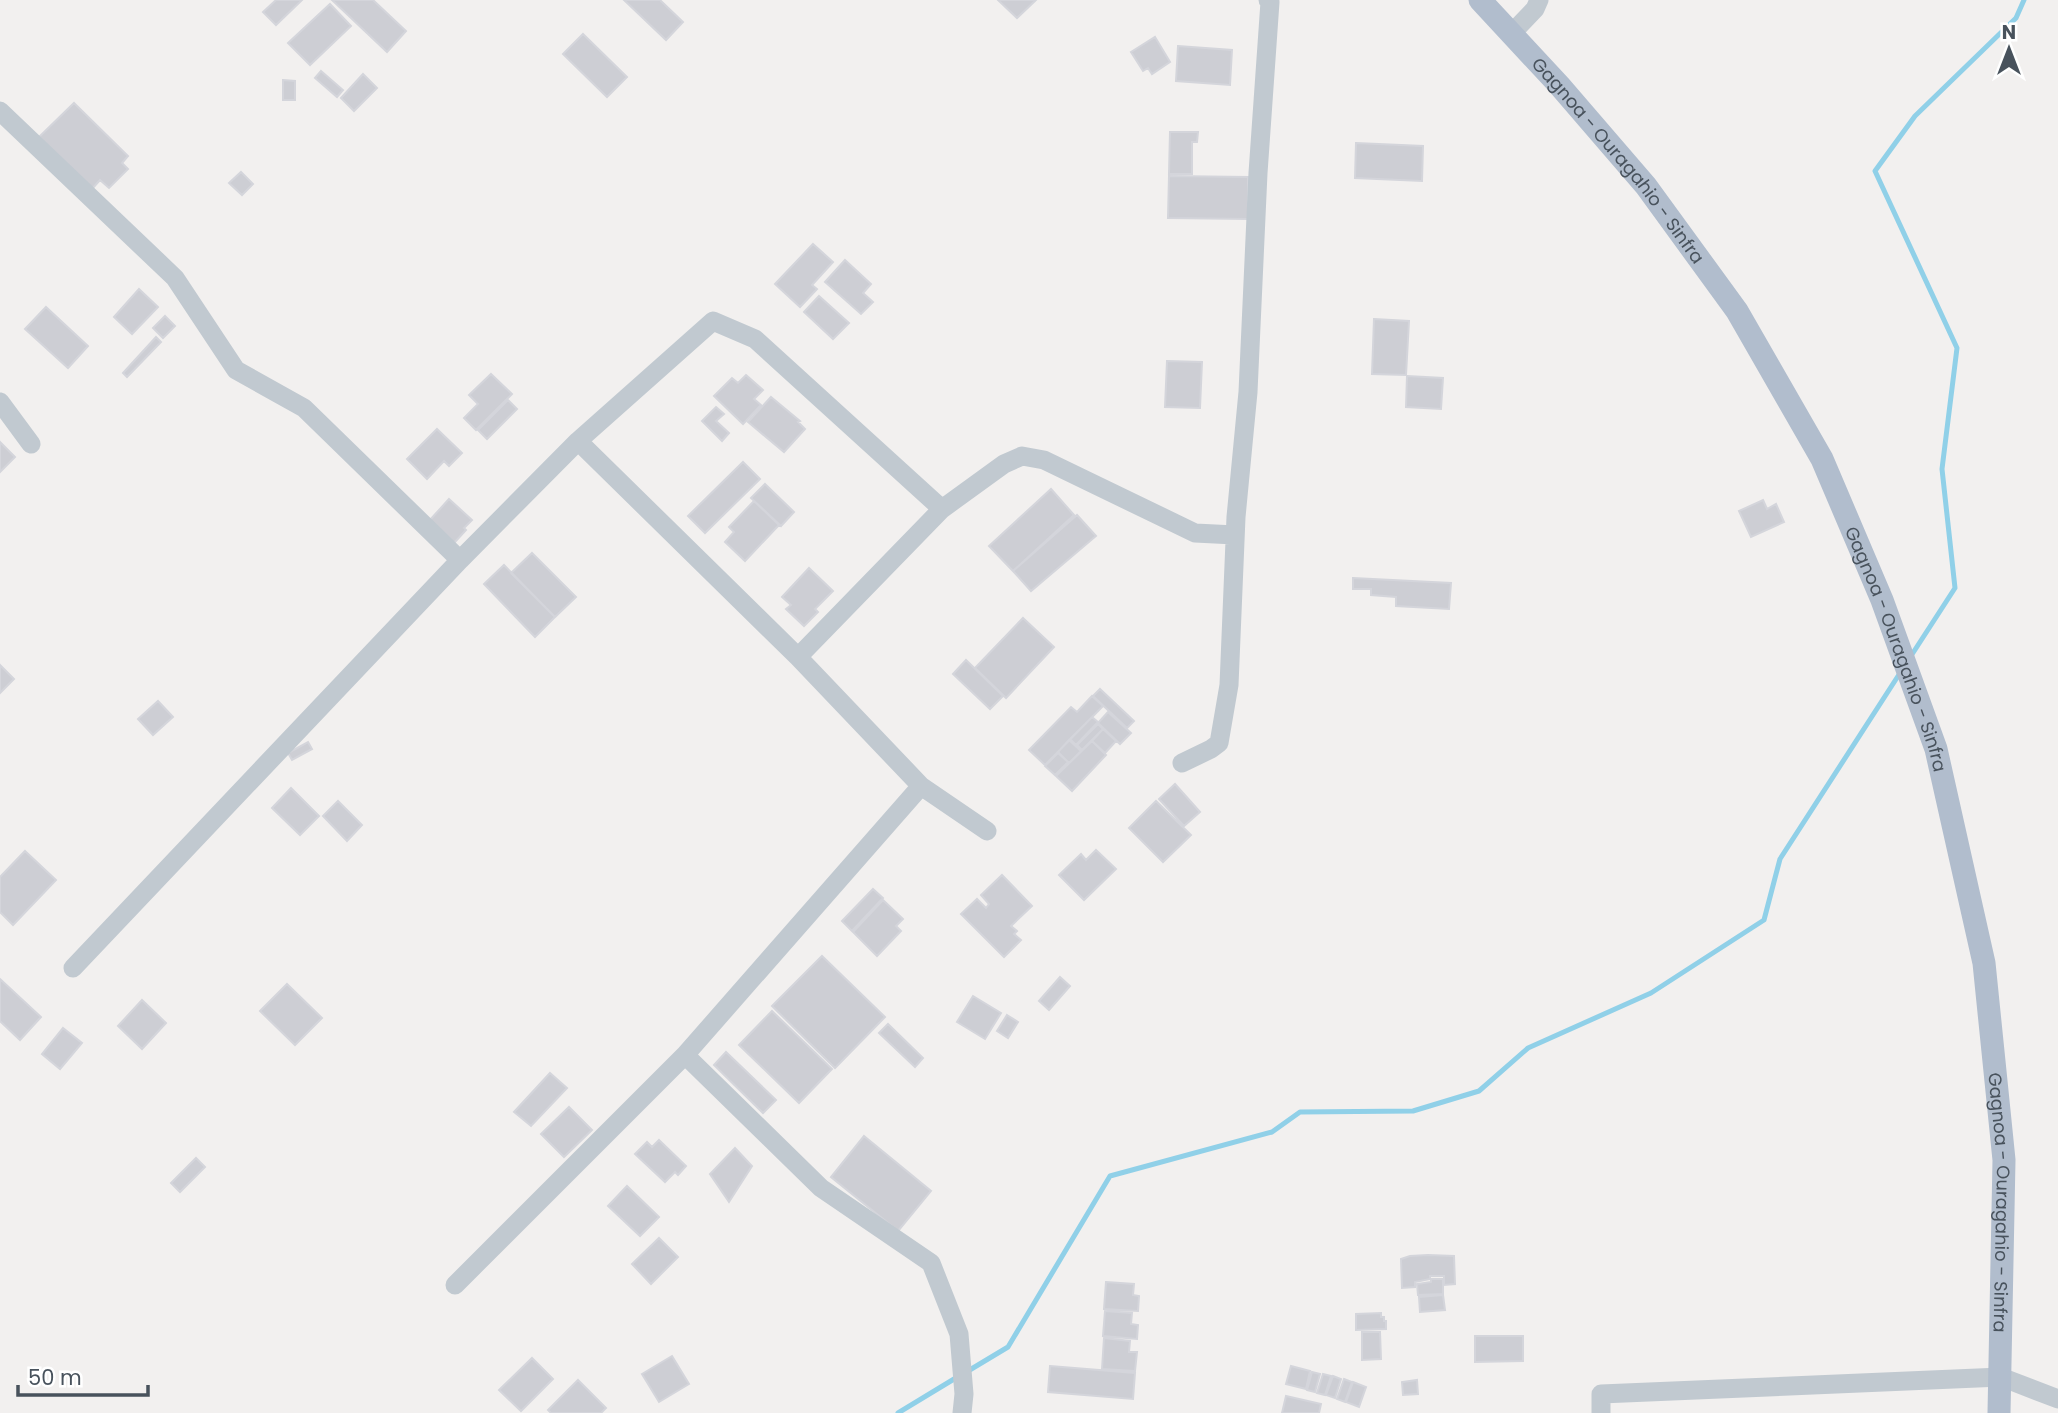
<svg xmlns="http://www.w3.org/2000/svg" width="2058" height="1413" viewBox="0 0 2058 1413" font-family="Poppins,sans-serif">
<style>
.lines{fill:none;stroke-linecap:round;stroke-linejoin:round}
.stream{stroke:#90d0e8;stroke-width:5}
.building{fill:#cdced4;stroke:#d4d5db;stroke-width:2}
.minor{stroke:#c1c9d0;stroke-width:19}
.major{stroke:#b1bdcd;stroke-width:23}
.labels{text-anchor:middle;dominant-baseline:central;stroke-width:6;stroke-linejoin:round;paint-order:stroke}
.street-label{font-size:18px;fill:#48525c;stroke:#fff}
</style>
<rect width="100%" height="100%" fill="#f2f0ef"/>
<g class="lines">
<path class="stream" d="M1909,659l46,-71 -13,-119 15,-121 -82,-177 40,-55 101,-98 8,-18
M968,1371l40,-24 102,-171 162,-44 28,-20 113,-1 66,-20 49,-43 123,-55 113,-73 16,-61 120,-186
M898,1413l61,-37"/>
</g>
<path class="building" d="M276,0h26l-26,25 -13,-13z
M332,0h41l33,31 -19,21z
M624,0h36l23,22 -17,18z
M998,0h38l-19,18z
M330,4l21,22 -41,39 -22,-22z
M583,34l44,43 -20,20 -44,-43z
M1155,37l15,25 -18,12 -4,-6 -5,3 -12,-19z
M1178,46l54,4 -2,35 -54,-4z
M321,71l22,19 -6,7 -22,-19z
M363,74l14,14 -23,23 -13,-13z
M283,80l12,1v19h-12z
M74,103l54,53 -6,7 6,6 -19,19 -9,-8 -8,9 -53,-52z
M1170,132h28l-1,10h-5v32h-23z
M1356,143l67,3 -1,35 -67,-3z
M241,172l12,12 -11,11 -13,-12z
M1169,176l79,1v42l-80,-1z
M813,244l20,18 -21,23 5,4 -17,18 -25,-23z
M845,260l26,24 -8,9 10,9 -12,12 -36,-32z
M139,289l19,18 -26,27 -18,-17z
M819,296l30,27 -16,16 -29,-27z
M46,307l42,39 -20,22 -43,-39z
M165,316l10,10 -12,12 -10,-10z
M1374,319l35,2 -3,54 -34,-1z
M156,337l5,5 -34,35 -4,-4z
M1167,361l35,1 -2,46 -35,-1z
M491,374l21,20 -36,36 -12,-12 14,-14 -9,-9z
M746,375l17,15 -9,9 7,6 -18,19 -29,-28 18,-18 6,5z
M1407,376l36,2 -2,31 -35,-2z
M771,397l29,24 -2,1 7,7 -21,23 -36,-30z
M508,400l9,9 -30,30 -9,-9z
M716,407l8,7 -8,7 13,12 -7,8 -20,-20z
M437,429l25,24 -13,13 -5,-5 -17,18 -20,-20z
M0,442l15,15 -15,15z
M743,462l17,17 -55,54 -17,-17z
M765,484l29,28 -13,14 -30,-28z
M1051,489l23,26 -61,56 -24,-25z
M449,499l23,21 -8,8 2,2 -12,13 -25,-22z
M1763,500l4,9 9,-5 8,18 -33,15 -12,-26z
M754,501l25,24 -34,36 -20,-19 9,-10 -5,-5z
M1077,515l19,21 -65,55 -18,-20z
M532,553l44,44 -21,20 -44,-44z
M504,565l51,52 -20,20 -51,-53z
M809,568l24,23 -18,18 3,3 -14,14 -18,-17 5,-4 -9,-8z
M1353,578l98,5 -2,26 -53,-3v-9l-25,-2v-6h-18z
M1023,618l31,29 -48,51 -31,-30z
M966,660l37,36 -13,13 -37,-35z
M0,665l14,14 -14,14z
M1100,689l34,32 -7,7 -34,-32z
M1092,696l11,10 -58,59 -16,-15 42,-43 6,5z
M158,701l15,16 -20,18 -15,-16z
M1108,712l23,21 -11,11 -22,-21z
M1092,717l6,5 -22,23 -6,-6z
M1098,724l5,5 -21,21 -5,-5z
M1103,729l13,12 -11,12 -13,-12z
M1069,740l12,11 -12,12 -11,-11z
M1092,741l14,14 -34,36 -16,-15z
M308,742l4,7 -20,11 -4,-7z
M1058,753l10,9 -13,13 -10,-9z
M1175,784l25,28 -16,14 -25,-27z
M291,788l28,28 -19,19 -28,-27z
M338,801l24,24 -15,16 -24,-25z
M1156,801l35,34 -28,27 -34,-34z
M1096,850l20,19 -32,31 -25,-25 22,-21 5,6z
M25,851l31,29 -43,45 -13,-13v-35z
M1002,875l30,31 -21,20 6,5 -3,3 7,6 -17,17 -43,-43 16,-15 9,9 3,-4 -8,-9z
M873,889l10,9 -31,33 -10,-10z
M883,900l20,19 -7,7 5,5 -24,25 -24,-24z
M822,956l63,61 -50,51 -63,-62z
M1060,977l10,9 -21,24 -10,-9z
M0,979l41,38 -21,23 -20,-19z
M287,984l35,34 -27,27 -35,-34z
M973,996l28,17 -16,26 -28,-17z
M142,1000l24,23 -24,26 -24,-23z
M772,1011l60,58 -33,34 -60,-58z
M1007,1015l11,7 -10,16 -11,-7z
M888,1024l35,34 -8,9 -36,-34z
M63,1028l19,15 -22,26 -18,-15z
M726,1052l50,48 -13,13 -49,-48z
M550,1073l17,15 -36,38 -17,-14z
M569,1107l23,23 -28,27 -23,-23z
M864,1136l67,55 -33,40 -67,-54z
M659,1140l27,26 -8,9 -3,-3 -10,10 -30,-28 12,-12 5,5z
M735,1148l17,18 -23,36 -19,-28z
M196,1158l9,9 -25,25 -9,-9z
M627,1186l32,31 -19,19 -32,-30z
M659,1238l19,19 -27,27 -19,-20z
M1428,1255l26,1 1,28 -11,1v-9h-14v3l-15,3v5l-13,1 -1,-29 9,-3z
M1431,1279h12v15l-25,1 -1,-11 14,-2z
M1106,1282l28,2 -1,11 6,1 -1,15 -34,-2z
M1443,1295l2,15 -25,2 -1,-15z
M1105,1311l27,2 -1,11 7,1 -1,14 -34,-3z
M1381,1313v4h3v4h2v8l-30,1v-16z
M1362,1332h18l1,27 -19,1z
M1475,1336h48v25l-48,1z
M1104,1338l26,3 -1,11h8l-2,19 -33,-2z
M672,1356l17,28 -30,18 -17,-28z
M532,1358l21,21 -32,32 -22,-21z
M1050,1366l85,7 -2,26 -85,-7z
M1291,1366l19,5 -4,18 -20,-5z
M1312,1372l8,2 -5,18 -8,-2z
M1323,1374l8,2 -6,19 -8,-2z
M1333,1376l8,3 -6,19 -9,-3z
M1344,1379l8,3 -7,20 -8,-3z
M578,1380l28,28 -5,5h-50l-3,-3z
M1417,1380l1,14 -15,1 -1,-13z
M1353,1382l13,5 -7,20 -13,-5z
M1286,1396l35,8 -2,9h-37z"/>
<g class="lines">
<path class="minor" d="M1511,34l24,-25 4,-9
M0,111l175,167 61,92 68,38 156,152 118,-119 135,-120 42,18 187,170
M0,402l31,42
M578,441l220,216 123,129 -236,269 136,133 110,75 28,71 5,60 -2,19
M798,657l144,-148 62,-45 18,-8 22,4 151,73 40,2
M1182,763l29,-14 8,-6 10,-58 7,-168 12,-125 10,-219 12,-171 -2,-2
M921,786l66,45
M73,968l387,-408
M455,1285l230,-230
M1601,1413v-19l400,-17 57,22"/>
<path class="major" id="s1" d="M1480,0l79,85 87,101 91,125 85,148 60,141 54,149 48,214 20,197 -5,253"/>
</g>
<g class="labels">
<g class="street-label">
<text stroke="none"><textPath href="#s1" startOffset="212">Gagnoa - Ouragahio - Sinfra</textPath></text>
<text stroke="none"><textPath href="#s1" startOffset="779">Gagnoa - Ouragahio - Sinfra</textPath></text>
<text stroke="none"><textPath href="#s1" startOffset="1346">Gagnoa - Ouragahio - Sinfra</textPath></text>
</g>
</g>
<g transform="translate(2009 49)" stroke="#ffffff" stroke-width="5" paint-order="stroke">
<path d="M0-5L12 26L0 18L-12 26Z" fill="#48525c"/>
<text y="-10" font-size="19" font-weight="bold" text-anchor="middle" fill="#48525c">N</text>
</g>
<path d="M18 1385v10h130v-10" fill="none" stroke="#48525c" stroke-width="3.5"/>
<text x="28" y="1385" font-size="21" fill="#48525c" stroke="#ffffff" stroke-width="5" paint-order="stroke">50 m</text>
</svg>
